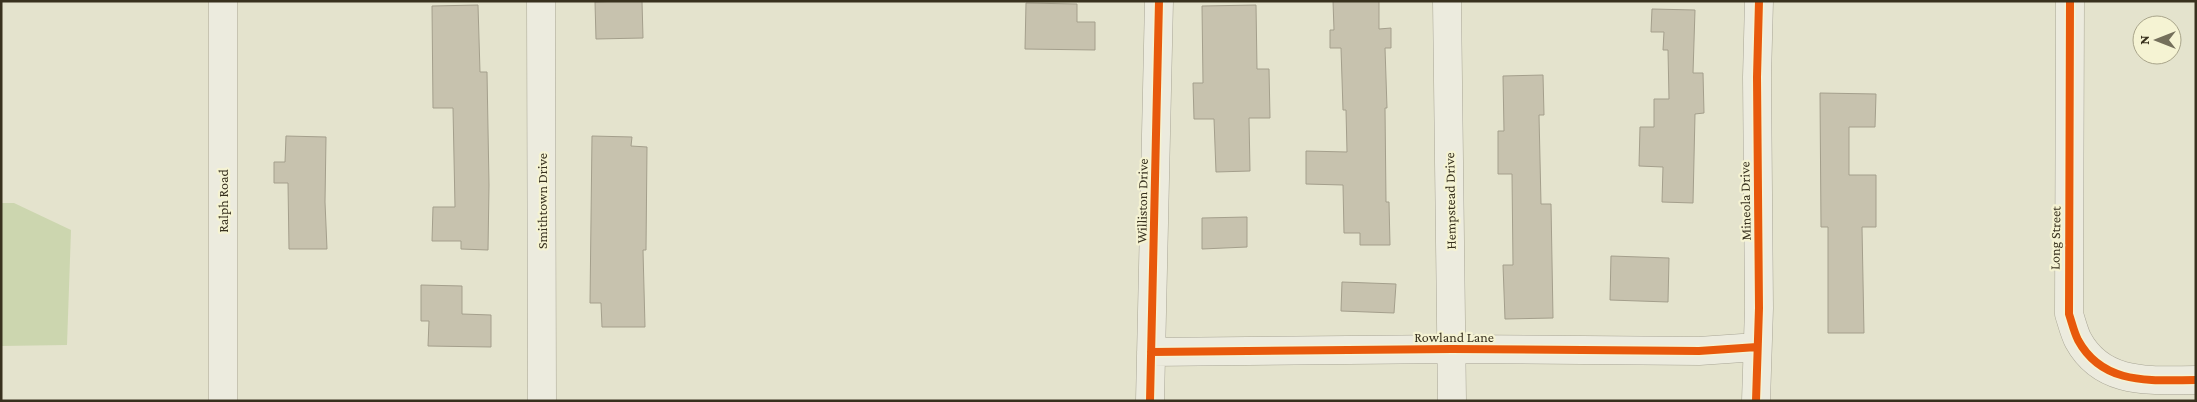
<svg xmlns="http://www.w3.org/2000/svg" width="2197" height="402" viewBox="0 0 2197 402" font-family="'Crimson Pro',serif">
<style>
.green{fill:#ccd6af}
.building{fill:#c7c2ae;stroke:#a49f8c}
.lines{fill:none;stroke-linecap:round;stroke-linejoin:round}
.minor-casing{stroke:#a9a696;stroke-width:29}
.minor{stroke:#ecebde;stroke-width:28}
.cycleway-casing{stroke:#f5f3d3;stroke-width:11}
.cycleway{stroke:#e8590c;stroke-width:8}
.labels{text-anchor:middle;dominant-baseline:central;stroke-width:4.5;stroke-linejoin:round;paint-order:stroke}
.street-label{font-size:14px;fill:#38311e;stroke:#f5f3d3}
</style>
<rect width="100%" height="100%" fill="#e4e3cd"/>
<path class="green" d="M1,203h13l57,27 -4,115 -66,1z"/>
<path class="building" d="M619,1h23l1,37 -47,1 -1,-37z
M1333,1h46v28l12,-1v20h-6l2,60h-2l1,94h3l1,43h-30v-12h-16l-1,-48 -37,-1v-33l41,1 -1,-42h-3l-2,-62h-11v-18h4z
M1026,3l51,1v18h18v28l-70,-1z
M478,5l2,67h7l2,113 -1,65 -27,-1v-8h-29l1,-34h22l-2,-99h-20l-1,-102z
M1256,5l1,64h12l1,49h-21l1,53 -34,1 -2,-53h-20l-1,-36h10l-1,-77z
M1652,9l43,1 -2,63h10l1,40 -9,1 -2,89 -31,-1 1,-35 -24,-1 1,-39h14v-28h15l-1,-49h-5l1,-18h-13z
M1543,75l1,40h-5l2,89h10l2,114 -48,1 -2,-54h10l-1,-91h-14v-43h6l-1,-55z
M1820,93l56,1 -1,33h-26v48h27v52h-14l2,106h-36v-106h-7z
M286,136l40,1 -1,65 2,47h-38l-1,-66h-14v-21h11z
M592,136l40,1 -1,9 16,1 -1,103h-3l2,77h-43l-1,-24h-11z
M1247,217v30l-45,2v-31z
M1611,256l58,2 -1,44 -58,-2z
M1342,282l54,2 -2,29 -53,-2z
M421,285l41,1v28l29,1v32l-63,-1 1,-25h-8z"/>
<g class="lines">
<g class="minor-casing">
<path id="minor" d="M541,1l1,400
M1447,1l5,400
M2070,1l-1,313c3,9 5,18 9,26 25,46 73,40 118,40
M1151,352l301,-3 247,2 58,-4
M223,401v-400
M1150,401l9,-400
M1756,401l3,-93 -2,-231 2,-76"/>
</g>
<use href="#minor" class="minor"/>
<g class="cycleway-casing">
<path id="cycleway" d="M2070,1l-1,313c3,9 5,18 9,26 25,46 73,40 118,40
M1151,352l301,-3 247,2 58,-4
M1150,401l9,-400
M1756,401l3,-93 -2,-231 2,-76"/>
</g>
<use href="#cycleway" class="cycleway"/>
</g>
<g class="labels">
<g class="street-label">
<text transform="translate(223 201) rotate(-90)">Ralph Road</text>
<text transform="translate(542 201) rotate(-90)">Smithtown Drive</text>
<text transform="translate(1142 201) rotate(-89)">Williston Drive</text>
<text transform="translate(1450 201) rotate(-91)">Hempstead Drive</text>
<text transform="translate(1745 201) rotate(-91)">Mineola Drive</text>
<text transform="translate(2055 238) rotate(-89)">Long Street</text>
<text x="1454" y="337">Rowland Lane</text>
</g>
</g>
<rect width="2197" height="402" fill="none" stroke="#38311e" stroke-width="5"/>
<g transform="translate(2157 40) rotate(270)"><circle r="24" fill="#f5f3d3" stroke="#a9a58b"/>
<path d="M0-4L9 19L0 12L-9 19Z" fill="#746f5b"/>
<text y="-8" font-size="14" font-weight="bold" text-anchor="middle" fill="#38311e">N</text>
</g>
</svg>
